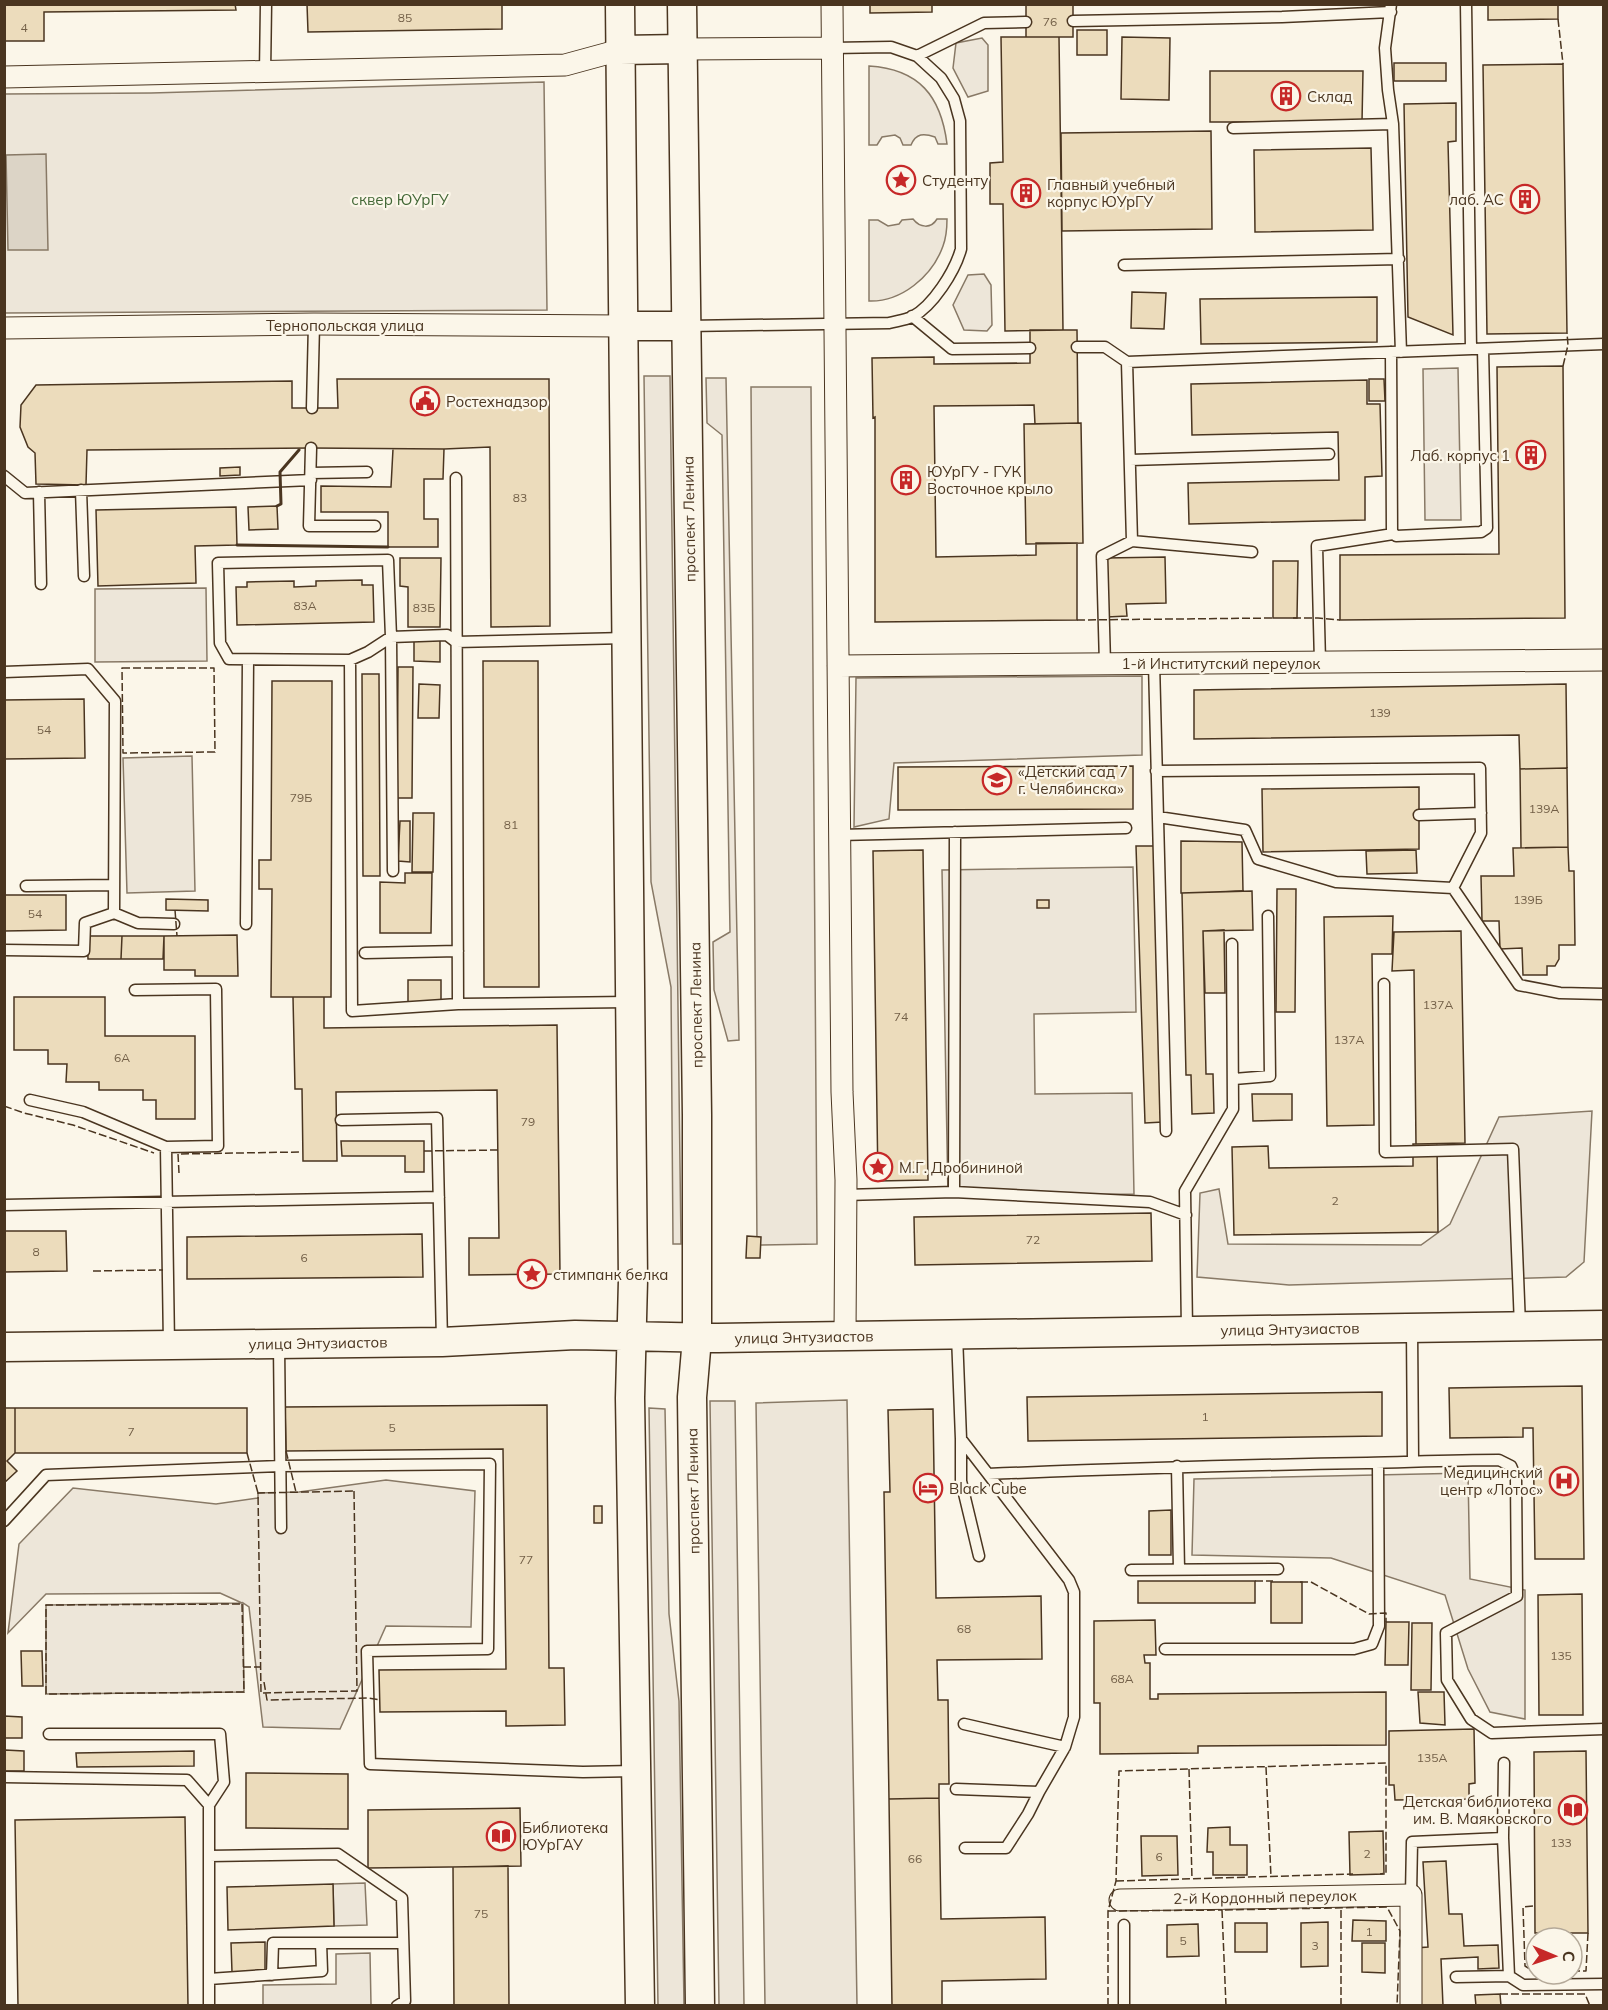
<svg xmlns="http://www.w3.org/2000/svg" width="1608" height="2010" viewBox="0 0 1608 2010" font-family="Mulish,sans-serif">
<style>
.green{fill:#ede6d9;stroke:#887966;stroke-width:1.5}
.water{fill:#dcd4c6;stroke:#887966;stroke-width:1.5}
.building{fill:#ecdcbc;stroke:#4a3520;stroke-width:1.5}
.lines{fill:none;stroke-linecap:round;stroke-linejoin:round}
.lane-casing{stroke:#4a3520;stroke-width:13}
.street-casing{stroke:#4a3520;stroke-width:23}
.secondary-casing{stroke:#4a3520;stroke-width:31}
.lane{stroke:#fbf6e9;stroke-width:10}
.street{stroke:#fbf6e9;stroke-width:21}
.secondary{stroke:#fbf6e9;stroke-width:28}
.fence{stroke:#4a3520;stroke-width:1.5;stroke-dasharray:8 3;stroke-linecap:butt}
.wall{stroke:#4a3520;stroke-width:3}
.labels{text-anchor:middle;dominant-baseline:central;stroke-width:4.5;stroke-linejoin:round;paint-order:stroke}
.number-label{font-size:12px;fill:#725f47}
.poi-label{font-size:15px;fill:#4a3520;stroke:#fbf6e9;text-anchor:start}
.park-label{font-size:15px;fill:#436837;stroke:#fbf6e9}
.street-label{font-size:15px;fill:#4a3520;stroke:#fbf6e9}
</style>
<rect width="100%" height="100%" fill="#fbf6e9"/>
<path class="green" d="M982,38l6,7v46l-20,6 -15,-29 3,-25z
M869,66c50,3 72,30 78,78h-9l-3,-7c-11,-4 -19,-4 -24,8h-8l-3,-7 -5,-3 -13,2 -5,8h-8z
M544,82l3,228 -542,3v-219l146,-1z
M913,219c7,9 18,10 24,0h10c0,9 -1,19 -4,27 -11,31 -42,56 -74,55v-81h9l10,6 11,-2 3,-4z
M984,274l7,11 1,40 -5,6 -23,-1 -11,-25 15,-30z
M1458,368l3,152h-36l-2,-151z
M644,376h26l11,868h-8l-2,-257 -20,-105z
M706,378h20l13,662 -11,1 -14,-51 -1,-48 17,-10 -8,-497 -15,-12z
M751,387h60l6,857 -60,1z
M206,588l1,73 -112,1v-73z
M1142,676v79l-248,8 -5,56 -35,8 2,-149z
M192,756l3,135 -68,2 -4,-135z
M1133,867l3,145 -102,2 1,80 97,-1 2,101 -186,3 -6,-327z
M1592,1111l-8,151 -18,15 -277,8 -92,-8 3,-84 19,-4 9,55 193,1 29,-21 49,-107z
M847,1400l10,605h-92l-9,-602z
M710,1401h25l9,604h-25z
M649,1408l16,1 4,205 10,87 5,304h-26z
M1468,1473l2,106 55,11v129l-35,-7 -22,-43 -23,-74 -114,-37 -139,-3 2,-76z
M386,1480l89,11 -4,136 -85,-1 -46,103 -77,-2 -14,-120 -6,-4 1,89 -198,2v-89l196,-2 -22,-10 -174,1 -38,39 11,-89 54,-56 143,16 42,-6v-5l41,-1z
M365,1883l2,42 -33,1 -1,-42z
M370,1953l1,52h-108v-20l73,-1v-30z"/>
<path class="water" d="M46,154l2,96h-40l-2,-95z"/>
<path class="building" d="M4,4h231l1,6 -192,2v29h-40z
M307,4h195v25l-194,3z
M870,4h141l-79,1v7l-62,1z
M1026,4h47v33h-47z
M1488,4h70v15l-70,1z
M1077,30h30v25h-30z
M1001,37h58l4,293 -58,1 -2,-127h-13v-41l13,-1z
M1122,37l48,1 -1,62 -48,-1z
M1394,63h52v18h-52z
M1563,64l4,269 -80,1 -4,-269z
M1210,71h153l-1,51h-152z
M1456,103v38l-8,1 5,193 -45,-18 -4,-213z
M1211,131l1,98 -150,2 -1,-98z
M1371,148l2,82 -118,2 -1,-82z
M1132,292l34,1 -2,36 -33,-1z
M1377,297v45l-176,2 -1,-45z
M1030,330h47l1,93 -43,1 -1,-19 -100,1 2,151 100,-2v-12h41v77l-202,2v-205l-2,1 -1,-60 62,-1v7l96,-1z
M1563,366l2,252 -225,2v-65l159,-1 -2,-187z
M337,379h212l1,247 -59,1 -1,-180 -46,2 -133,-1 -224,2 -1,35 -50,-1 -1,-31 -7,-6 -8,-20 1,-22 15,-20 256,-4v27h46z
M1369,379h15l1,22h-16z
M1367,380v24h13l2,72 -17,1v43l-176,4 -1,-41 151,-3 -1,-48 -146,3 -1,-51z
M1081,423l2,120 -57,1 -2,-120z
M393,449h51l-1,30h-19v40h14v28h-50v-35h-67v-26l70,1z
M240,467v8l-20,1v-8z
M277,506l1,23 -29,1 -1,-23z
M236,507l1,38 -42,1 1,37 -98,3 -2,-76z
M1165,557l1,46 -40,1 1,12 -20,1 -1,-59z
M400,558h41l-1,69h-32v-40l-8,-1z
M1273,561h25l-1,57h-24z
M362,580v5h11l1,37 -137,3 -1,-38h11v-5l47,-1v6l22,-1v-5z
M414,638l26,1v23l-26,-1z
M483,661h55l1,326h-55z
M398,667h15l-1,131h-15z
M362,674h17l1,202h-17z
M272,681h60l-1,316h-60l1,-108h-13v-29h12z
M419,684l21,1 -1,33h-21z
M1566,684l1,84 -47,1 -1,-34 -325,4v-49z
M84,699l1,59 -81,1v-59z
M1133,766v43l-235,1v-43z
M1567,768l1,79 -47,1 -1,-79z
M1419,787v62l-156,3 -1,-63z
M413,813h21l-1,59h-21z
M400,821h10v41l-12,-1z
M1181,841l61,1 1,49 -62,2z
M1136,846h18l9,276 -18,1z
M1568,847l1,24h5l1,74h-16v14l-4,7h-8v9h-24l-1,-27 -22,1 -1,-28h-17l-1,-45h33l-1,-28z
M923,850l5,330 -50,1 -5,-330z
M1416,850l1,23 -50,1 -1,-23z
M405,873h27l-1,60h-51v-51l25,1z
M1277,889h19l-1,123h-19z
M1252,891l1,39 -50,1 3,143h7l1,39 -22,1 -1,-39h-5l-4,-182z
M4,895h62v35l-62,1z
M166,899l42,1v11l-42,-1z
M1037,900h12v8h-12z
M1393,916l-1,38h-20l2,171 -47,1 -3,-209z
M1224,930l1,63h-20l-2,-62z
M1461,931l4,212 -49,1 -2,-174 -22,1 2,-39z
M237,935l1,41h-43v-6h-31v-34z
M87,936h35l-1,23h-33z
M122,936h42l-1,23h-42z
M408,980h33v22h-33z
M14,997h91v39h90v83h-39v-19h-13v-10h-44v-8h-33l1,-18h-19v-14h-34z
M293,997h31v31l233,-3 3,249 -91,1v-37h30l-2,-148 -161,2 1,69h-34l-1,-72h-7z
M1252,1094h40v26l-39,1z
M341,1141h83v31h-19v-16h-63z
M1413,1144h24l1,88 -204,3 -2,-88 36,-1 1,22 144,-2z
M1151,1213l1,48 -237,4 -1,-48z
M4,1231h62l1,40 -63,1z
M422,1234l1,43 -236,2v-42z
M747,1236l14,1 -1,21h-14z
M1582,1386l2,173h-49l-2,-131h-10v9l-73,1 -1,-50z
M1382,1392v44l-354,5 -1,-44z
M547,1405l2,263h15l1,57 -59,1v-15l-126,1 -1,-42 127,-1 -3,-220 -217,2 -1,-44z
M4,1408h11v45l-8,8 10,10 -13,12z
M15,1408h232v45h-232z
M933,1409l3,189 105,-2 1,63 -105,1 1,40h10l1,84h-10v14l-50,1 -5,-307h6l-2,-82z
M594,1506h8v17h-8z
M1171,1510v45h-22v-44z
M1138,1581h117v22h-117z
M1271,1582h31v41h-31z
M1582,1594l1,121h-44l-1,-120z
M1155,1620l1,35h-12l1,8h5v36h8v-5l228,-2v53l-188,1v7l-98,1v-51h-6v-82z
M1386,1622h23l-1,43h-23z
M1412,1623h20l-1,67h-20z
M21,1651h21l1,35h-21z
M1418,1692h26l1,33 -25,-2z
M4,1716l18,1v21h-18z
M1474,1729l1,54 -6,1v15l-74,1 -1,-15h-5v-54z
M5,1750l19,1v20h-19z
M194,1751v15l-117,1 -1,-14z
M1586,1751l2,182h-53l-1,-181z
M246,1773l102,1v55l-102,-1z
M939,1798l2,121 104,-2 1,62 -104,2v25h-50l-3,-207z
M520,1808l1,58 -153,2v-58z
M185,1817l3,189h-170l-3,-186z
M1230,1827v18h17v30h-34v-23h-6l1,-24z
M1383,1831l1,43 -34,1 -1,-43z
M1141,1836h36l1,39 -36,1z
M1446,1861l3,53h13l2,32 34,-1 1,23 -21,1v-12l-37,2 2,47h-25l-3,-58 13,-1 -5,-85z
M508,1866l1,140h-55l-1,-139z
M333,1884l1,42 -106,4 -1,-43z
M1353,1920l33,1v20h-34z
M1328,1922v44l-27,1v-44z
M1235,1923h32v29h-32z
M1198,1924l1,32 -32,1v-32z
M265,1942v29l-33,1 -1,-29z
M1362,1943h23v30l-23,-1z
M1500,1994l1,12h-25l-1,-11z"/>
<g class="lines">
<g class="lane-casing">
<path id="lane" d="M1391,4l-6,44 3,42 5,34 8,228
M1466,4l5,345
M1073,21l209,-4 109,-5
M917,56l67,-33 42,-1
M265,73l1,-69
M1233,128l160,-4
M1124,265l275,-6
M912,316l40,33 78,-1
M687,326l202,-3c7,-2 16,-3 23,-6 21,-11 43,-46 49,-68l-1,-128 -6,-22 -13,-21 -24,-22 -26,-9 -59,1
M1077,347h28l22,15
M1391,352l1,180 4,4 85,-4 6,-4 -4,-179
M312,408l2,-84
M311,448l-2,78h66
M1130,460l199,-6
M311,473l56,-1
M4,476l21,17 286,-13
M456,478l2,526
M81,490l3,86
M39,492l2,92
M1252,552l-120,-11 -5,-179 477,-18
M350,660l2,351 106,-7 170,-2
M1320,662l-3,-116 76,-12
M1154,663l12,468
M1105,664l-3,-108 30,-15
M4,672l84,-3 27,32 -1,212 -29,10 -1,28 -80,-1
M1156,771l324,-3 1,65 -28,55 66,97 41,8 44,1
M1419,815l62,-2
M1158,817l87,13 13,29 78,23 117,6
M839,835l287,-7
M393,871l-2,-234 -3,-77 -170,3 2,80 9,16 121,1 18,-8 23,-15 56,-2 9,7 170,-4
M26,886l88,-1
M114,913l24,10 36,1
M246,924l2,-264
M365,953l93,-2
M1384,984l1,168 128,-3 7,177
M1234,1079l36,-3 -2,-160
M30,1100l53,12 83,35 52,-1 -2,-157 -81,1
M341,1120l96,-2 5,223
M166,1147l3,198
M954,1192l1,-360
M845,1195l109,-3 196,10 36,13
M4,1205l435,-8
M1412,1329l1,131
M1187,1330l-2,-139 48,-82 -1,-165
M957,1335l4,104 27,35c126,-5 252,-9 379,-11 44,-1 88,-3 132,-3l12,6 5,12 1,118 -71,37 1,47 24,39 21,14 112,-4
M279,1345l2,183
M961,1439v42l18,75
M1177,1466l2,103
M4,1521l42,-46 235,-9 209,-2 -2,185 -121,2 3,113 213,8 51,-1
M1131,1570l147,-1
M1165,1649h189l18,-5 7,-18 -1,-163
M964,1724l101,23
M49,1734h171l4,48 -15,23
M1504,1763l-1,75 6,138 14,9 81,-1
M4,1777l183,3 22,25v201
M956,1789l83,3
M965,1848h41l22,-34 11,-22 26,-45 9,-30v-125l-5,-12 -81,-106
M209,1856l129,-2 64,44 3,103 -8,5
M1411,1895l1,-53 91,-4
M1124,1925v81
M272,1975l1,-32h48
M1456,1977l53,-1
M209,1979l113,-8 -1,-28h82"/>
</g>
<g class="street-casing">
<path id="street" d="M832,4l10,1088 4,88 -1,156
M682,49l150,-1
M4,77l561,-12 55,-15
M4,328l310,-4 308,2
M838,666l766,-6
M1120,1900l291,-5v111"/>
</g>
<g class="secondary-casing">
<path id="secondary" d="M620,4l13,1276 -3,118 10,608
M682,4l15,1111v223l-5,59 8,609
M620,50l62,-1
M622,326h64
M4,1347l438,-5 133,-7 143,3 886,-13"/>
</g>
<use href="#lane" class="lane"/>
<use href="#street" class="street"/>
<use href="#secondary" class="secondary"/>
<path class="fence" d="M1558,19l5,45
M1563,366l5,-21 -1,-12
M1293,618h25l22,2
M1077,620l198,-2
M122,668h92l1,84 -92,1z
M175,910l2,26
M4,1106l20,7 49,12 81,28
M424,1151l74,-1
M179,1173l-1,-19 121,-2
M93,1271l70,-1
M286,1451l10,41
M247,1453l11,40
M354,1491l3,200 -96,2 -3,-200z
M1255,1581h18
M1300,1582h11l58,32 17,-1v9
M242,1604l2,88 -198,2v-89z
M243,1667h18
M264,1682l3,18 101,-2 12,2
M1266,1767l5,110
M1189,1769l3,110
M1116,1881l237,-7
M1533,1906l-10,1 2,59 11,7
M1108,1911l114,-1
M1572,1971h14l2,-38
M1500,1994h85l5,12
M1108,2006v-95l8,-30 3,-110 267,-8v110l-6,1
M1226,2006l-4,-96 165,-3 13,24 -3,75
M1341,2006v-97"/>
<path class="wall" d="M277,506l4,-2 -1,-32 19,-22
M237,545l151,2"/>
</g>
<defs>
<g id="building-ring" transform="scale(1.5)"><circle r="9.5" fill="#fbf6e9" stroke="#c62828" stroke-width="1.5"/><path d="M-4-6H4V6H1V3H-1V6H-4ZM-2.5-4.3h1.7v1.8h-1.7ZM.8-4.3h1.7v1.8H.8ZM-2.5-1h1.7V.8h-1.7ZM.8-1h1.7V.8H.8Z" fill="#c62828"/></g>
<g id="sight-ring" transform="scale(1.5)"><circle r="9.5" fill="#fbf6e9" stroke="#c62828" stroke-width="1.5"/><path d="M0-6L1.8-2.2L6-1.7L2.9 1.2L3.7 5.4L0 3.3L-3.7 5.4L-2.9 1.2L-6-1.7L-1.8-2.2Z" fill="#c62828"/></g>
<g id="civic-ring" transform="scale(1.5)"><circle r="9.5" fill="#fbf6e9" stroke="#c62828" stroke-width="1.5"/><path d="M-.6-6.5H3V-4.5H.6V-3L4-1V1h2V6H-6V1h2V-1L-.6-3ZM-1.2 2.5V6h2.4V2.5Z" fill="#c62828"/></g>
<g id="school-ring" transform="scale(1.5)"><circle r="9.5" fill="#fbf6e9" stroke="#c62828" stroke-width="1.5"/><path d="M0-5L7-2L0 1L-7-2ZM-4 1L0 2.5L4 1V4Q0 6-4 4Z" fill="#c62828"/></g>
<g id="hospital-ring" transform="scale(1.5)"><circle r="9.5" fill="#fbf6e9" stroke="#c62828" stroke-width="1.5"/><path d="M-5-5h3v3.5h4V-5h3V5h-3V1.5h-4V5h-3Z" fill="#c62828"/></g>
<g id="hotel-ring" transform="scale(1.5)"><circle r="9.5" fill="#fbf6e9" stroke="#c62828" stroke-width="1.5"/><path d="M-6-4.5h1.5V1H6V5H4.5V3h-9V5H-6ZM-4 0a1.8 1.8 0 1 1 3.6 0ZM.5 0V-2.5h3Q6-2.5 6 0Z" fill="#c62828"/></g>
<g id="library-ring" transform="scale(1.5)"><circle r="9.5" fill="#fbf6e9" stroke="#c62828" stroke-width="1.5"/><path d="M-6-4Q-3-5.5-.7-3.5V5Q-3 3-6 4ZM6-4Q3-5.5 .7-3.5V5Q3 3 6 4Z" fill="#c62828"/></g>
</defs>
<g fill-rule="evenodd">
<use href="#building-ring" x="1286" y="96"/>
<use href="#sight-ring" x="901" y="180"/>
<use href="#building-ring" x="1026" y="193"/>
<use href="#building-ring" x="1525" y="199"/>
<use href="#civic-ring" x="425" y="401"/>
<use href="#building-ring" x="1531" y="455"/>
<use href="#building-ring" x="906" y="480"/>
<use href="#school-ring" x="997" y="780"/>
<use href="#sight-ring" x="878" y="1167"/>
<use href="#sight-ring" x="532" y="1274"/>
<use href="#hospital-ring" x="1564" y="1481"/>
<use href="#hotel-ring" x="928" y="1488"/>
<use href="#library-ring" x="1573" y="1810"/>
<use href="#library-ring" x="501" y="1836"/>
</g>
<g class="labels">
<g class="number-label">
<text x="405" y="17">85</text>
<text x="1050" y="21">76</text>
<text x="24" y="27">4</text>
<text x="520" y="497">83</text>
<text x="305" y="605">83А</text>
<text x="424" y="607">83Б</text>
<text x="1380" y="712">139</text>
<text x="44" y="729">54</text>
<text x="301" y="797">79Б</text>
<text x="1544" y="808">139А</text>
<text x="511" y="824">81</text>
<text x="1528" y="899">139Б</text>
<text x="35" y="913">54</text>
<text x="1438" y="1004">137А</text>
<text x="901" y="1016">74</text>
<text x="1349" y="1039">137А</text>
<text x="122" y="1057">6А</text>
<text x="528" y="1121">79</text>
<text x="1335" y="1200">2</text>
<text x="1033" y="1239">72</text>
<text x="36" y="1251">8</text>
<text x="304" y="1257">6</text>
<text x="1205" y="1416">1</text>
<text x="392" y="1427">5</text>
<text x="131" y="1431">7</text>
<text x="526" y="1559">77</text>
<text x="964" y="1628">68</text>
<text x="1561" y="1655">135</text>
<text x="1122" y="1678">68А</text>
<text x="1432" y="1757">135А</text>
<text x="1561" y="1842">133</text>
<text x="1367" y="1853">2</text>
<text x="1159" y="1856">6</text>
<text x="915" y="1858">66</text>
<text x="481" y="1913">75</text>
<text x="1369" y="1931">1</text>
<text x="1183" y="1940">5</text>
<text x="1315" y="1945">3</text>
</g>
<g class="poi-label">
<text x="1307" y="96">Склад</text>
<text x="922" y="180">Студенту</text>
<text x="1047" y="184">Главный учебный<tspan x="1047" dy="17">корпус ЮУрГУ</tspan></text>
<text x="1504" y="199" text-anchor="end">лаб. АС</text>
<text x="446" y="401">Ростехнадзор</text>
<text x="1510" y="455" text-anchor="end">Лаб. корпус 1</text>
<text x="927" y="471">ЮУрГУ - ГУК<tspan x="927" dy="17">Восточное крыло</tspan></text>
<text x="1018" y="771">«Детский сад 7<tspan x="1018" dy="17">г. Челябинска»</tspan></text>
<text x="899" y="1167">М.Г. Дробининой</text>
<text x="553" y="1274">стимпанк белка</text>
<text x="1543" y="1472" text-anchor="end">Медицинский<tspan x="1543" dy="17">центр «Лотос»</tspan></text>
<text x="949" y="1488">Black Cube</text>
<text x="1552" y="1801" text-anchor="end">Детская библиотека<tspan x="1552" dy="17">им. В. Маяковского</tspan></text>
<text x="522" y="1827">Библиотека<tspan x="522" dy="17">ЮУрГАУ</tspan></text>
</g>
<g class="park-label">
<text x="400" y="199">сквер ЮУрГУ</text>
</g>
<g class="street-label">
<text x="345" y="325">Тернопольская улица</text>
<text transform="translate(689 519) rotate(-91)">проспект Ленина</text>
<text x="1221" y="663">1-й Институтский переулок</text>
<text transform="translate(696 1005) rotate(-91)">проспект Ленина</text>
<text transform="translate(1290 1329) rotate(-1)">улица Энтузиастов</text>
<text transform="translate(804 1337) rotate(-1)">улица Энтузиастов</text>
<text transform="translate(318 1343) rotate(-1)">улица Энтузиастов</text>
<text transform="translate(693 1491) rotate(-91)">проспект Ленина</text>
<text transform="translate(1265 1897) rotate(-1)">2-й Кордонный переулок</text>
</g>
</g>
<rect width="1608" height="2010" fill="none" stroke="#4a3520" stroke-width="12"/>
<g transform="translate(1554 1956) rotate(92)"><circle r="28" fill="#fbf6e9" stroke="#b4a999" stroke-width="1.5"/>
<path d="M0-4.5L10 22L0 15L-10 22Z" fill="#c62828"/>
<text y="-9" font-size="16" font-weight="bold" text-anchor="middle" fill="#4a3520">С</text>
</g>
</svg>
